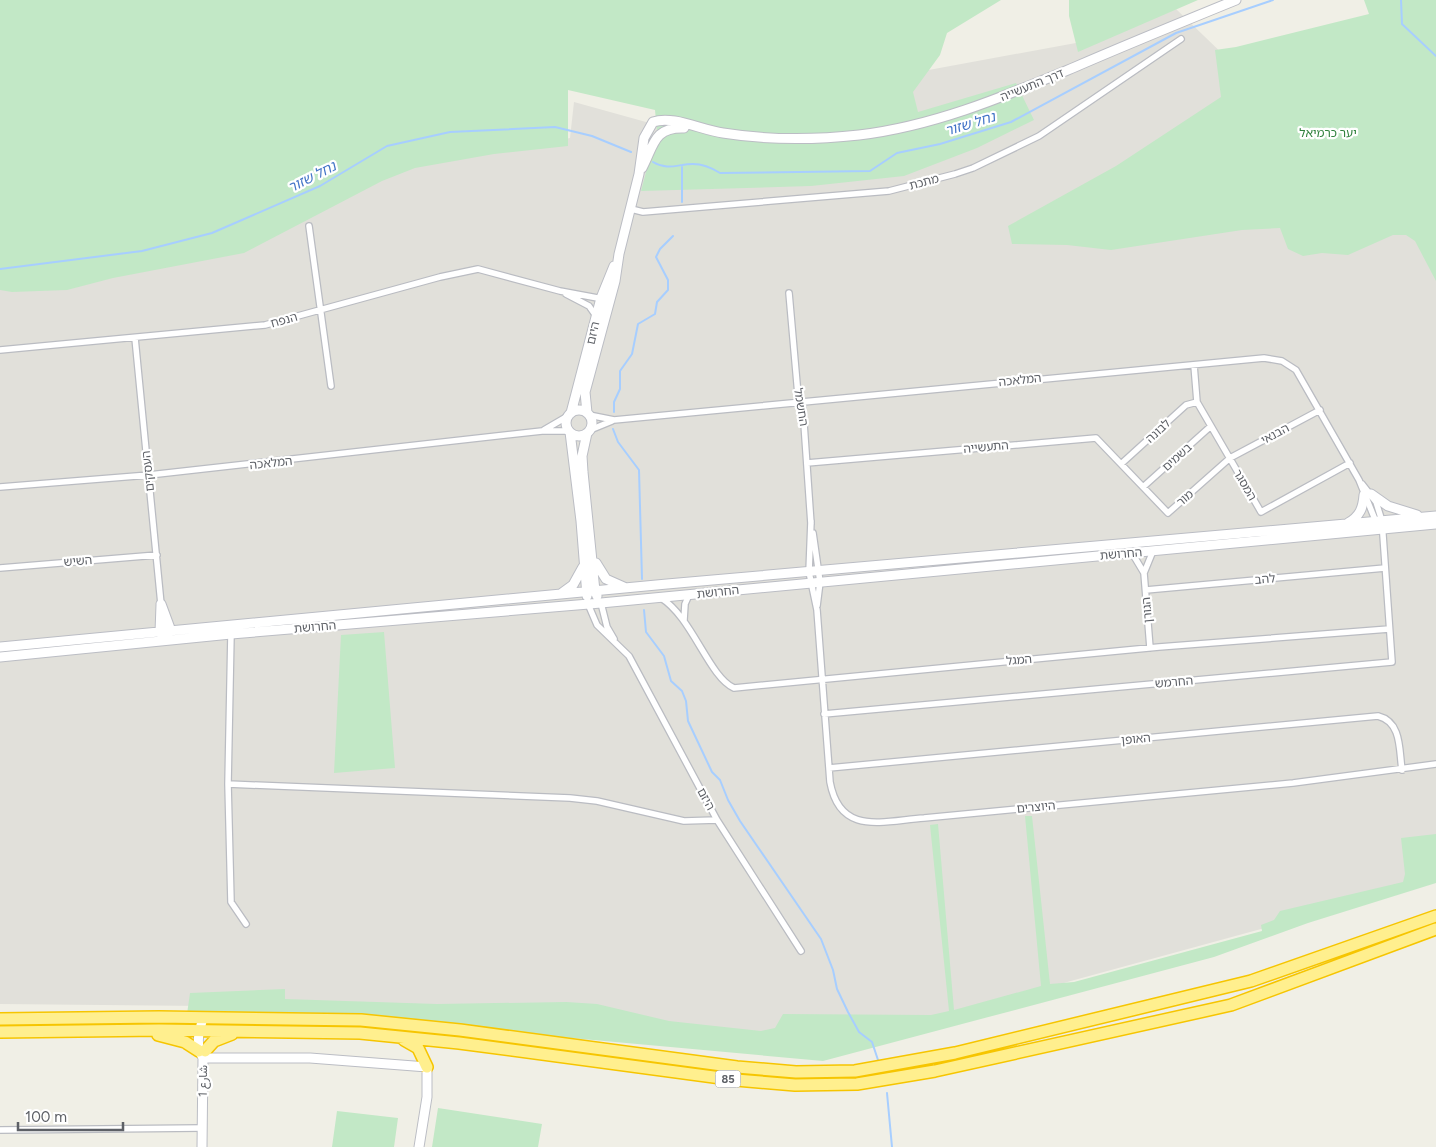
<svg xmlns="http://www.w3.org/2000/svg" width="1436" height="1147" viewBox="0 0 1436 1147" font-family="Figtree,Vazirmatn,'Noto Sans Hebrew',sans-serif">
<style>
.industrial{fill:#e1e0da}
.green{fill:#c2e8c6}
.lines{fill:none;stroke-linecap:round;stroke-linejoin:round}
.stream{stroke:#a7ceff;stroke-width:2}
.street-casing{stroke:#babcc2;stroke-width:8}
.secondary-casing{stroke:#bbbdc4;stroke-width:11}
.highway-casing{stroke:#f6c500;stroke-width:14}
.street{stroke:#fff;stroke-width:5.5}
.secondary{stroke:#fff;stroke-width:9}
.highway{stroke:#ffef8e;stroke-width:11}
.labels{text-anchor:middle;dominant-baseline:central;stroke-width:4.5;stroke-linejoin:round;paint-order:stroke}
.shield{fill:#fff;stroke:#8e9094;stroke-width:1}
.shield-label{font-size:11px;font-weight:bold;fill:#5d6066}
.street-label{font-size:12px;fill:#5d6066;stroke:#fff}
.park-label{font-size:12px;fill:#31823e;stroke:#fff}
.water-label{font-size:14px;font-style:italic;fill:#4475c8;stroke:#fff}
</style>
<rect width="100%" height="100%" fill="#f0efe6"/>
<path class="industrial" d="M1176,9l252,243 8,16v613l-595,163 -426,-36 -415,-4v-810l553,-52 17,-4 4,-36 72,20 457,-84z"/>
<path class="green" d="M0,0h1001l-54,33 -7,22 -27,37 5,20 98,-29 18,37 -57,28 -73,28 -93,10 -170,5 16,-60 -2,-21 -87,-20v56l-74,8 -79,14 -33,13 -138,72 -131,25 -46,12 -55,2 -12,-2z
M1069,0h129l-120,52 -9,-36z
M1364,0h72v281l-21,-40 -9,-6h-13l-45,20 -26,-2 -19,3 -15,-7 -8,-21 -38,2 -131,20 -44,-5 -55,-1 -4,-18 108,-60 105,-69 -6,-47 21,-3 133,-33z
M384,632l11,136 -61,5 7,-138z
M1025,816h7l18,168 24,-2 188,-51 -1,-6 13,-5 6,-9 123,-29 2,-8 -4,-36 35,-4v49l-128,40 -94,34 -391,104 -328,-30 -308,-17 3,-21 95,-4v10l152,5 129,-2 31,2 72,17 92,10 14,-3 8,-14 148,1 18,-4 -19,-186 8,-1 16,186 87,-24z
M438,1108l104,16 -4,23h-106z
M337,1111l61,7 -4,29h-62z"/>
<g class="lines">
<path class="stream" d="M1401,0l1,24 34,32
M653,162c15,9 25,2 40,2 10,0 19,4 27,9l150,-2 27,-18 43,-9 71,-22 165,-89 97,-33
M682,202v-35
M0,269l142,-18 70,-18 108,-47 67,-40 63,-14 105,-5 37,9 39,16
M614,412v-10l6,-13v-18l12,-17 6,-30 17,-10 2,-12 11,-12v-10l-12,-23 4,-8 13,-13
M613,429l5,13 21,28 3,109
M644,610l2,22 18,24 7,25 11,10 4,10 2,20 24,51 8,8 8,20 12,21 81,118 12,31 4,19 11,23 11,20 13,10 6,18
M887,1093l5,54"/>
<g class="street-casing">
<path id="street" d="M631,209l12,3 246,-21 66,-17 18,-6 66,-32 142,-97
M309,226l22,160
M789,293l9,102 5,14 8,115
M566,294l23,12 7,10
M135,338l26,266
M0,350l265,-25 175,-48 38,-8 82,22 43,8
M1194,365l3,37 64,110 89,-49
M589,415l25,5 650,-62 18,3 14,9 63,110 17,42
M544,430l24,-14
M590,430l22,-9
M807,463l289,-25 72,75 62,-55 90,-48
M1121,464l65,-59 11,-3
M0,487l149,-12 393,-44h27
M1143,487l68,-61
M811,521l-2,51 8,38 13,172c10,54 52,39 94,36l369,-35 143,-19
M813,533l7,49 -3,24
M1132,553l12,20
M0,568l157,-13
M1146,590l239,-22
M661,598c31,19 48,79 73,90l425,-41 230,-18
M601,603l6,24 7,12
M588,604l9,21 32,31 88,164 84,131
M684,620l1,-16 4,-9
M231,634l-3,150 342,14 27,3 87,20 33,-1
M1150,648l-6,-75 9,-22
M824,714l568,-52 -10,-141 -6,-19 -14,-18
M829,768l549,-52c24,6 21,34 24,54
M228,784l3,118 15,22
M0,1130l202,-2"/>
</g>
<g class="secondary-casing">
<path id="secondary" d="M642,168c12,-22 11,-41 42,-40
M566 423a13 13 0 1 1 26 0a13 13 0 1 1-26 0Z
M571,413l30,-115 13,-32
M587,413l-2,-21 30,-111 4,-27 20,-80 5,-36 9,-16c20,-7 48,8 70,11 44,7 91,7 136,2 76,-9 146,-39 216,-68 53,-23 107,-45 161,-67
M570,432l11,89 6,75
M587,433l-5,23 1,16 12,119 2,5
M1371,494l17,12 29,9
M1348,523c12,-7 15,-15 16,-28
M596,563l10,16 18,8
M562,593l11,-8 10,-18
M161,604l10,27 -3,5
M161,605l-1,27 2,4
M0,647l667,-63 769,-68
M0,657l231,-23 370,-31 835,-79
M203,1058h107l117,9v30l-8,50
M202,1147l1,-89c-8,-14 -4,-26 0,-40"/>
</g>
<g class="highway-casing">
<path id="highway" d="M0,1019l159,-2 202,3 99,10 277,37 59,5 59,-1 100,-18 296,-72 185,-65
M0,1032l159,-2 201,3 99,10 277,37 59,5 62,-1 78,-13 296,-66 205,-76
M158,1035l27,7 14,9
M404,1040l14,8 9,19
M205,1051l9,-10 18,-7"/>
</g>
<use href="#street" class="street"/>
<use href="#secondary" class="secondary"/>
<use href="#highway" class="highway"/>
</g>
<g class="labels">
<rect class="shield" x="715.5" y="1070.5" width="25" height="17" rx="4"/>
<g class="shield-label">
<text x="728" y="1079">85</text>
</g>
<g class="street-label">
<text transform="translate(1032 85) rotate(-22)">דרך התעשייה</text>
<text transform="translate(924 182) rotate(-15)">מתכת</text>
<text transform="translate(284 320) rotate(-16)">הנפח</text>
<text transform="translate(593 333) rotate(-77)">היזם</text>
<text transform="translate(1020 380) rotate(-6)">המלאכה</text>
<text transform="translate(801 407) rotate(81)">החשמל</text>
<text transform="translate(1158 431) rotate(-43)">לבונה</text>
<text transform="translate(1275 434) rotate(-28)">הבנאי</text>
<text transform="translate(986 447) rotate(-5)">התעשייה</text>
<text transform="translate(1177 457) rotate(-42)">בשמים</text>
<text transform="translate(271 463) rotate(-6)">המלאכה</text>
<text transform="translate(148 471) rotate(-96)">העסקים</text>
<text transform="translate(1245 485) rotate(60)">המסגר</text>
<text transform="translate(1185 498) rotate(-41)">מור</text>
<text transform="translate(1121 554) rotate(-5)">החרושת</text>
<text transform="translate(78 561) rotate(-5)">השיש</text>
<text transform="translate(1265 579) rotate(-5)">להב</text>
<text transform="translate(718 592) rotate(-6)">החרושת</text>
<text transform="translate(1147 610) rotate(-95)">הגורן</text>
<text transform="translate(315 627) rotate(-5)">החרושת</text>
<text transform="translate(1019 660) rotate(-5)">המגל</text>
<text transform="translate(1174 682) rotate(-5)">החרמש</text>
<text transform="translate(1136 739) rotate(-5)">האופן</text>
<text transform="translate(706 799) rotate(62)">היזם</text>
<text transform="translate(1036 807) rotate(-5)">היוצרים</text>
<text transform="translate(203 1081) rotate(-89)">شارع 1</text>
</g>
<g class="park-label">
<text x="1328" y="133">יער כרמיאל</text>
</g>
<g class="water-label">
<text transform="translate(970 124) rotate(-17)">נחל שזור</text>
<text transform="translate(312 177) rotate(-27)">נחל שזור</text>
</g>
</g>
<path d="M18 1122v8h105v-8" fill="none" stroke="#5d6066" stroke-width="2.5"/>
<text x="25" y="1122" font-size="15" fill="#5d6066" stroke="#ffffff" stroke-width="4" paint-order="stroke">100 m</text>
</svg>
